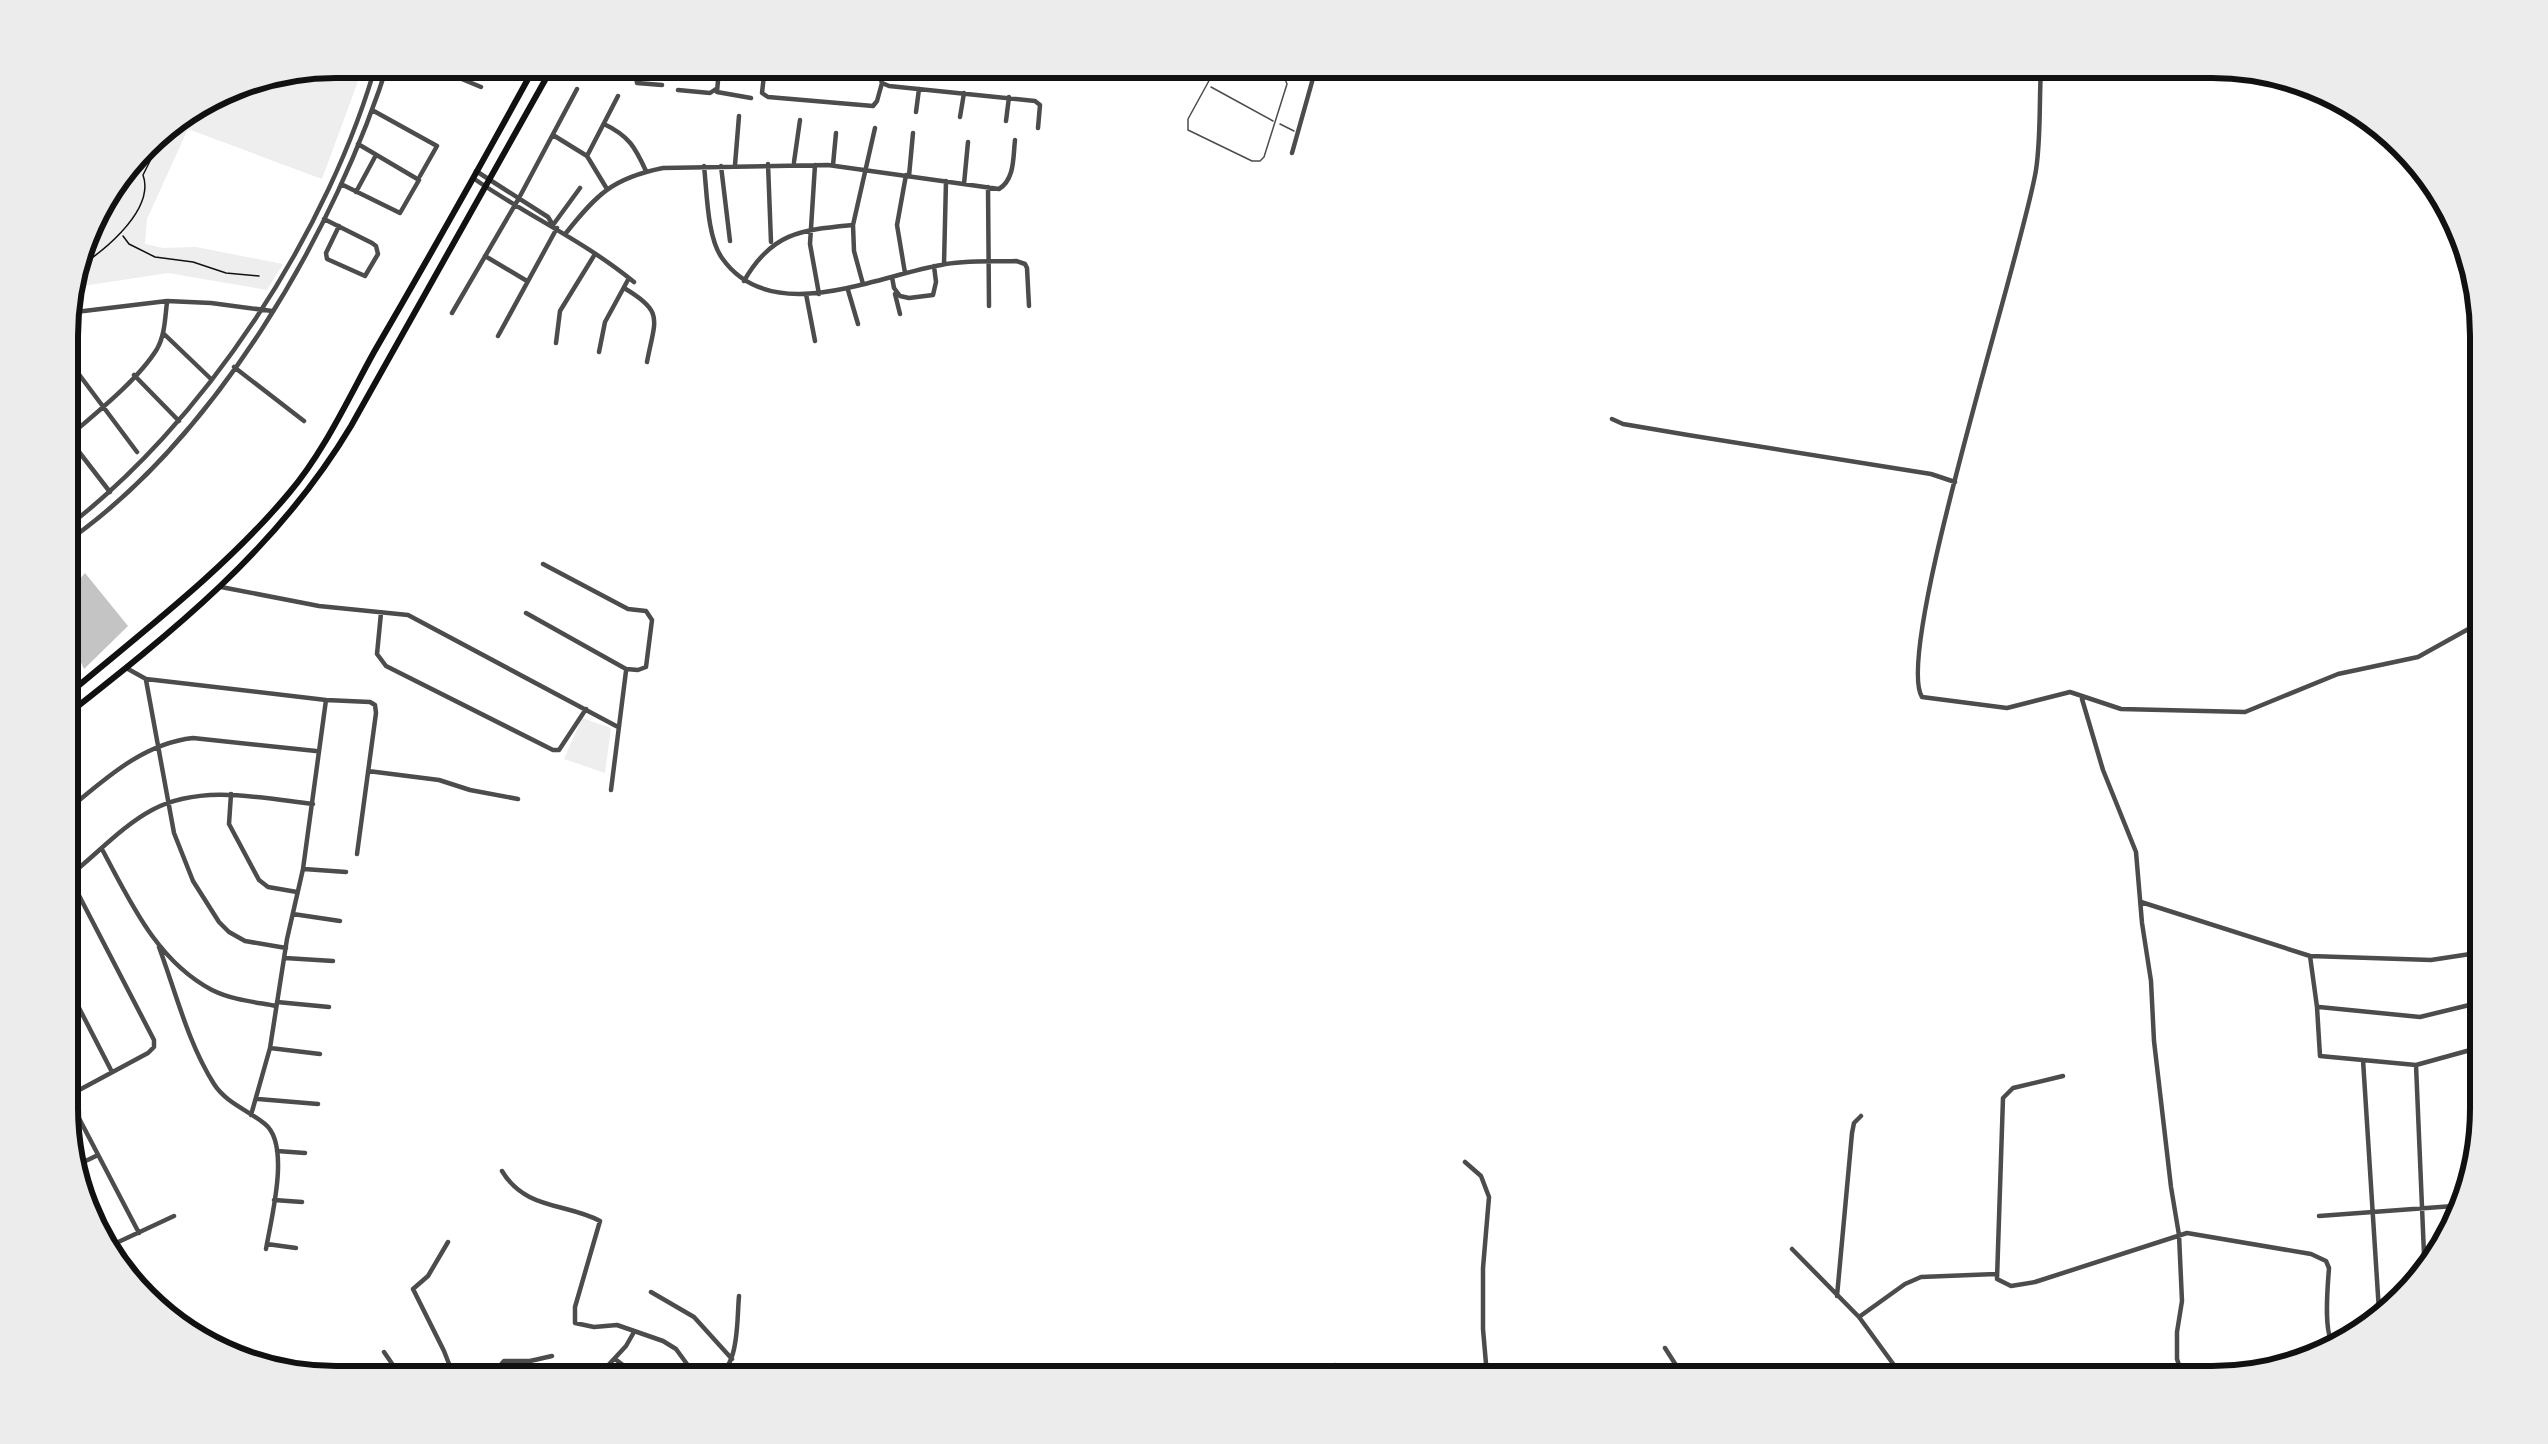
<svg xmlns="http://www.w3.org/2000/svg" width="2548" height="1444" viewBox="0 0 2548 1444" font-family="Manrope,sans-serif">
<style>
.green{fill:#eee}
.building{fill:#c4c4c4}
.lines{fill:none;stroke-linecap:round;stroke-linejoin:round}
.path{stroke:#111;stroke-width:1.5}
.service{stroke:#4c4c4c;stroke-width:1.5}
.minor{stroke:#4c4c4c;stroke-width:4.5}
.primary{stroke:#111;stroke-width:6}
.rim{fill:none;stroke:#111;stroke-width:6}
</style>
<rect width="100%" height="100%" fill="#fff"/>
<path class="green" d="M336,57h31l-45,122 -134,-50 -41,90 -2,25 18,4 33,-1 87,17 -16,26 -99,-17 -105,16 20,-66 40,-35 36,-66 71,-44z
M582,718l29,10 -6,45 -41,-14z"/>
<path class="building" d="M67,570l11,11 7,-8 43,53 -44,43 -11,-24 -11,3 -3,-4v-67z"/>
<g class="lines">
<path class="path" d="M159,138v-13l13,-7 6,-8
M164,141l4,1 9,-11 -5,-13
M123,236l6,8 26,13 38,5 33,11 33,3
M67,273c30,-14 89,-62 76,-98l17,-34"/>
<path class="service" d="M1222,57l-34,62v11l64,31h8l4,-4 23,-73 -2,-5 -38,-22
M1211,87l62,34
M1280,124l14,7"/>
<path class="minor" d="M409,57l72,30
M634,57l3,26 25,2
M720,57l-3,35 34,6
M766,57l-4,36 6,4 105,9 4,-5 5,-18
M782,57l92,9 4,4 4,13 7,3 146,15 5,4 -2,23
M2048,57l-7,12c-2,33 0,68 -5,101 -13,82 -143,481 -114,527l85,11 63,-16 51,17 124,3 93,-38 80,-17 72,-40
M586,75l7,-18
M678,90l32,3 6,-4
M372,110l65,36 -17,30
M916,112l3,-23
M960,117l4,-24
M1006,121l3,-24
M604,124c25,12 31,23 42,47
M553,135l34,21 20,33
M1292,153l27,-96
M587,156l31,-60
M794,162l6,-42
M768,164l3,78
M735,165l4,-49
M815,165l-5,79 9,50
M833,165l3,-32
M704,166c3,26 3,71 18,92 49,70 154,18 219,7 24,-5 50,-3 75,-4l9,3 2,4 2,38
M721,166l9,75
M476,171l72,46 5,8
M909,176l4,-43
M112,178l2,1
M473,178c53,37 111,63 161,104
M341,184l59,29 19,-33 -61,-36
M964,184l4,-42
M988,187l1,119
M356,192l20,-37
M324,219l48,24 4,3 2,8 -13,22 -38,-17 -1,-6 13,-27
M553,225l27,-37
M566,233c31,-39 47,-55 97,-65l165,-3 171,24c16,-10 14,-32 16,-49
M485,256l42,25
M944,264l2,-83
M905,273l-8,-48 9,-50
M892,277l2,11 6,8 9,2 24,-3 3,-13 -2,-16
M744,281c28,-49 57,-51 109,-56
M863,284l-9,-33 -1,-26 22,-97
M624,288c41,24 31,31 23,74
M848,290l10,34
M806,294l9,47
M895,294l5,20
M452,313l67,-115 58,-109
M59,314l108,-13 44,2 61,8
M163,333l48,46
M498,336l59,-108
M556,343l4,-32 35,-57
M599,352l6,-30 24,-44
M69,361l68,91
M234,367l70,54
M134,375l45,46
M1612,419l11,5 65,11 243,39 24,8
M59,426l51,66
M67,438c28,-24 71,-58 90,-89 8,-14 8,-31 10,-47
M59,533c144,-106 272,-304 319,-476
M59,547c154,-103 277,-315 331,-490
M221,587l98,19 89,9 210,112
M381,613l-4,41 9,12 167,84h6l27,-41
M526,613l100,56 12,1 8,-3 6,-47 -6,-9 -18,-2 -85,-45
M128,669l18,10 180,21 44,2 5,3 1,8 -19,141
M146,680l28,153 19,48 26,41 10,10 16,9 41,7
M2082,699l21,71 33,82 6,71 9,58 3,60 17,146 8,48 3,66 -5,31v27l9,27
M368,771l71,9 31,10 48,9
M611,790l15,-119
M231,794l-2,30 30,56 9,7 29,5
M59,817c41,-33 80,-73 134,-79l123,13
M103,851c28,52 54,110 109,139 20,10 43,12 64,16
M59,857l95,183v7l-6,6 -80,43
M304,869l42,3
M69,876c27,-21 53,-50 83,-66 49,-26 110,-12 161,-6
M59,893l12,-14
M2141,902l169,54 121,4 59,-9
M293,914l47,7
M159,947c17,46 29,96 55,137 12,19 34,26 51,40 26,21 6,95 1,125
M2310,956l7,51 3,49 96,9 58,-16 16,-2
M285,958l48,3
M59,969l53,103
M277,1002l52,5
M2319,1007l101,10 70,-17
M270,1048l50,6
M2363,1060l17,267
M2416,1065l9,213
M2063,1076l-50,12 -10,10 -6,181 14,7 24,-4 152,-49 124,21 15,7 3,7c-1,15 -7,72 7,78 3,2 7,1 10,1
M59,1080l80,153
M258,1099l60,5
M251,1115l19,-67 17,-109 16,-70 23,-169
M277,1151l28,2
M1465,1162l16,14 8,21 -6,71v61l5,58
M69,1169l29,-14
M502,1171c23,39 65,32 98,50l-25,86v16l19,4 23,-2 46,16 13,8 27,37
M2473,1184l5,-37 -4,-98
M274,1200l28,2
M2319,1216l148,-11
M448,1242l-20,34 -15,13 31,62 14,36
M267,1244l29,4
M1792,1249l67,68 51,70
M99,1251l75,-35
M651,1292l43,25 38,42
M1837,1296l15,-163 2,-10 7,-7
M1859,1317l46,-33 16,-7 75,-3
M1665,1348l25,39
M384,1352l24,35
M615,1359l37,28
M1335,1365l8,22
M482,1387l22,-26h26l22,-5
M588,1387l38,-41 8,-14
M703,1387c38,-15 33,-56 36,-91"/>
<path class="primary" d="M59,702c79,-67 164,-130 230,-209 35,-41 59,-94 85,-141 57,-98 112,-196 166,-295
M59,721c112,-88 218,-171 292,-295l207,-369"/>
</g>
<path d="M0 0H2548V1444H0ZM336 78H2212A258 258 0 0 1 2470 336V1108A258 258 0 0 1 2212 1366H336A258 258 0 0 1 78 1108V336A258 258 0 0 1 336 78Z" fill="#ececec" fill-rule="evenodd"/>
<path class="rim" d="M336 78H2212A258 258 0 0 1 2470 336V1108A258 258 0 0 1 2212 1366H336A258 258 0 0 1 78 1108V336A258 258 0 0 1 336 78Z"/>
</svg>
